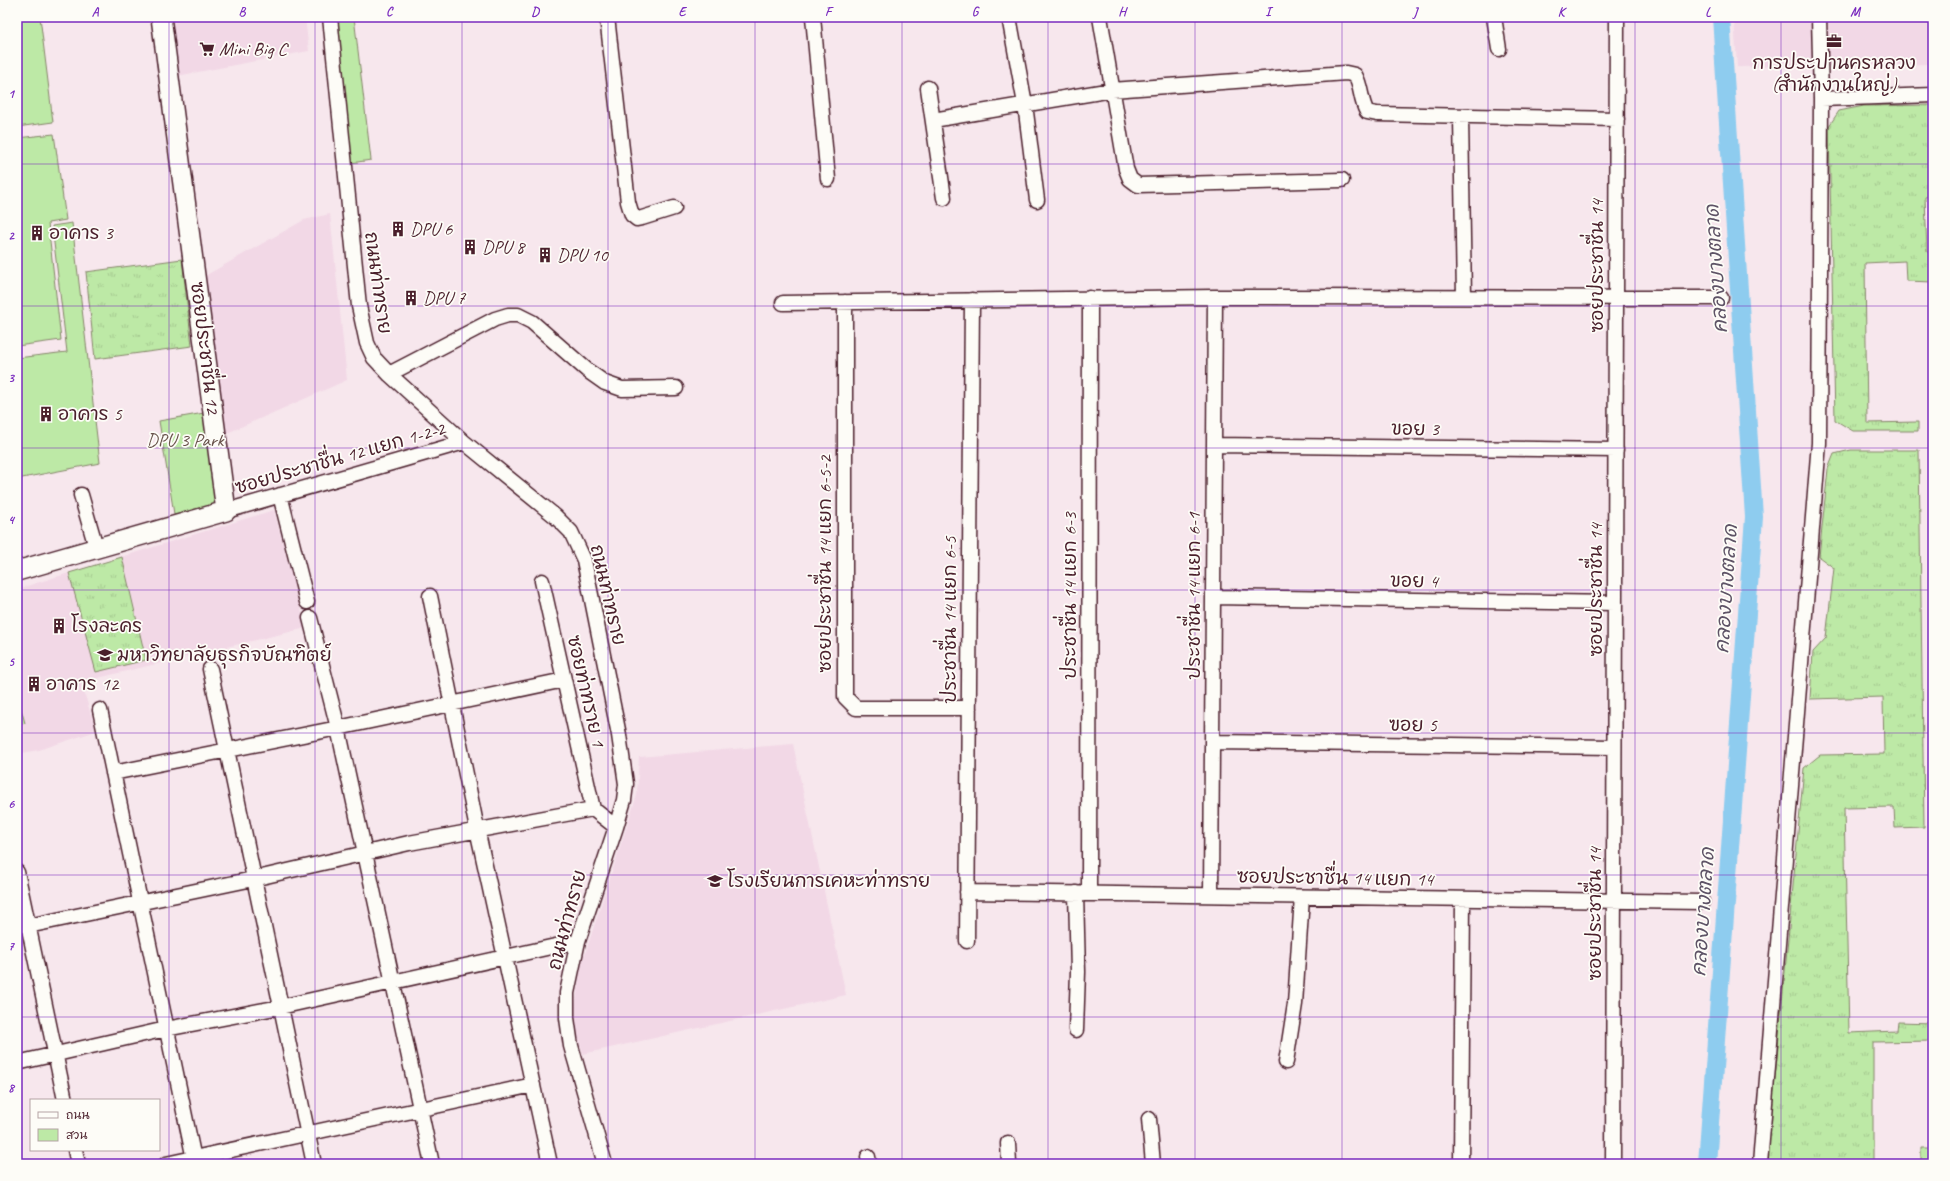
<svg xmlns="http://www.w3.org/2000/svg" width="1950" height="1181" viewBox="0 0 1950 1181" font-family="Caveat,'Playpen Sans Thai',sans-serif">
<style>
.built{fill:#f2d8e6}
.grass{fill:url(#grass-tufts);stroke:#848468}
.green{fill:#bde9a6;stroke:#848468}
.lines{fill:none;stroke-linecap:round;stroke-linejoin:round}
.canal{stroke:#8eccef;stroke-width:18}
.minor-casing{stroke:#4a1f2b;stroke-width:17}
.secondary-casing{stroke:#4a1f2b;stroke-width:22}
.minor{stroke:#fdfcf7;stroke-width:14}
.secondary{stroke:#fdfcf7;stroke-width:19}
.grid{fill:none;stroke:#7b2cbf;stroke-width:1;stroke-opacity:0.55}
.labels{text-anchor:middle;dominant-baseline:central;stroke-width:3.5;stroke-linejoin:round;paint-order:stroke}
.poi-label{font-size:19px;fill:#4a1f2b;stroke:#fdfcf7;text-anchor:start}
.street-label{font-size:19px;fill:#4a1f2b;stroke:#fdfcf7}
.park-label{font-size:19px;fill:#67524a;stroke:#fdfcf7}
.water-label{font-size:20px;font-style:italic;fill:#5e5366;stroke:#fdfcf7}
.neatline{fill:none;stroke:#7b2cbf;stroke-width:1.5}
.grid-label{font-size:13px;text-anchor:middle;font-weight:bold;fill:#7b2cbf}
</style>
<defs>
<pattern id="grass-tufts" width="24" height="20" patternUnits="userSpaceOnUse"><rect width="24" height="20" fill="#bde9a6"/><path d="M3 7l-1-3M5 7V3M7 7l1-3M15 17l-1-3M17 17v-4M19 17l1-3" fill="none" stroke="#a4c78f"/></pattern>
</defs>
<rect width="100%" height="100%" fill="#f7e7ed"/>
<filter id="ink" filterUnits="userSpaceOnUse"><feTurbulence type="fractalNoise" baseFrequency=".025" numOctaves="2"/><feDisplacementMap in="SourceGraphic" scale="8" xChannelSelector="R" yChannelSelector="G"/><feConvolveMatrix kernelMatrix="1 2 1 2 8 2 1 2 1" color-interpolation-filters="sRGB"/></filter>
<g filter="url(#ink)">
<path class="built" d="M168,17h137l4,34 -132,25z
M1734,17h199v47l-196,3z
M330,214l17,166 -122,54 -22,-157 101,-57z
M274,510l32,118 -225,54 15,49 -57,19 -22,4v-165z
M793,744l53,251 -263,59 -10,-34 8,-54 56,-171 2,-38z"/>
<path class="grass" d="M1933,105v91l-8,1 2,55h6v30l-27,-1 -1,-20 -40,2 2,160 51,-1v9h-65l-18,-11 -6,-294 10,-15 25,-5z
M182,259l10,87 -97,13 -9,-87z
M1851,450h68l5,377 -29,1 -1,-21 -50,1 5,225 48,-2 1,-9 35,1v18l-60,1v122h-106l37,-396 16,-13 64,-1 -1,-57 -73,2 3,-47 13,-14 8,-70 -15,-11 9,-88 6,-15z
M122,557l24,103 -50,12 -27,-99z
M1921,1148h12v16h-12z"/>
<path class="green" d="M17,17h23l13,105 -36,5z
M333,17h21l17,143 -20,3z
M54,134l12,86 -18,3 13,117 -44,6v-208z
M72,223l28,240 -83,16v-121l50,-6 -15,-126z
M204,413l12,96 -41,11 -16,-99z
M17,695l8,28 -8,3z"/>
<g class="lines">
<path class="canal" d="M1707,1164l47,-647 -33,-500"/>
<g class="minor-casing">
<path id="minor" d="M330,17l29,289 8,37 7,15 15,16 75,68 91,74 16,16 13,28 35,175 7,49 -2,16 -8,27 -38,114 -11,52v25l4,28 34,118
M607,17l21,185 4,13 5,4 5,-1 32,-10
M813,17l15,162
M1009,17l16,87 12,96
M1100,17l26,152 4,10 8,6 204,-5
M1494,17l5,32
M928,88l16,110
M1821,99l112,-4
M1461,117l3,180
M933,120l179,-30 234,-17 9,2c7,12 5,25 12,37l10,2 240,5
M845,302v395l11,11h113
M783,303l432,-6 506,1
M389,374l106,-55 13,-4h10l14,7 56,49 17,12 17,6 54,-1
M1214,445l402,5
M81,495l15,52
M280,495l27,107
M226,511l238,-69
M542,581l51,228
M430,596l47,233 73,335
M1213,597l402,6
M310,618l28,110 94,436
M210,669l104,495
M100,710l95,454
M1212,742l402,5
M113,773l225,-45 226,-48
M17,872l48,228
M967,892l735,10
M1089,894l1,-596
M1211,895l4,-598
M28,926l225,-47 156,-36 184,-34 23,18
M967,941l5,-641
M1076,1030l2,-58 -2,-79
M1286,1062l9,-58 7,-107
M17,1063l149,-34 114,-22 298,-66
M1149,1119l4,45
M1008,1143l1,21
M75,1150l3,14
M868,1157l1,7
M166,1164l367,-79
M1461,1164l2,-265
M1613,1164l4,-1147
M1760,1164l59,-721 2,-344 -2,-82"/>
</g>
<g class="secondary-casing">
<path id="secondary" d="M17,571l209,-60 -65,-494"/>
</g>
<use href="#minor" class="minor"/>
<use href="#secondary" class="secondary"/>
</g>
</g>
<path class="grid" d="M169,17v1147M315,17v1147M462,17v1147M608,17v1147M755,17v1147M902,17v1147M1048,17v1147M1195,17v1147M1342,17v1147M1488,17v1147M1635,17v1147M1781,17v1147M17,164h1916M17,306h1916M17,448h1916M17,590h1916M17,733h1916M17,875h1916M17,1017h1916"/>
<defs>
<g id="office-bare" transform="scale(1.2)"><path d="M-6-3h4V-5.5h4V-3h4V5H-6ZM-1-4.5V-3h2v-1.5ZM-6 0V1H6V0Z" fill="#4a1f2b" stroke="#fdfcf7" stroke-width="2.5" paint-order="stroke"/></g>
<g id="supermarket-bare" transform="scale(1.2)"><path d="M-6-5.5h2.5l.6 2H6L4.5 2H-2.5L-4.4-4H-6ZM-1.5 3.2a1.3 1.3 0 1 0 .1 0ZM3 3.2a1.3 1.3 0 1 0 .1 0Z" fill="#4a1f2b" stroke="#fdfcf7" stroke-width="2.5" paint-order="stroke"/></g>
<g id="building-bare" transform="scale(1.2)"><path d="M-4-6H4V6H1V3H-1V6H-4ZM-2.5-4.3h1.7v1.8h-1.7ZM.8-4.3h1.7v1.8H.8ZM-2.5-1h1.7V.8h-1.7ZM.8-1h1.7V.8H.8Z" fill="#4a1f2b" stroke="#fdfcf7" stroke-width="2.5" paint-order="stroke"/></g>
<g id="university-bare" transform="scale(1.2)"><path d="M0-5L7-2L0 1L-7-2ZM-4 1L0 2.5L4 1V4Q0 6-4 4Z" fill="#4a1f2b" stroke="#fdfcf7" stroke-width="2.5" paint-order="stroke"/></g>
<g id="school-bare" transform="scale(1.2)"><path d="M0-5L7-2L0 1L-7-2ZM-4 1L0 2.5L4 1V4Q0 6-4 4Z" fill="#4a1f2b" stroke="#fdfcf7" stroke-width="2.5" paint-order="stroke"/></g>
</defs>
<g fill-rule="evenodd">
<use href="#office-bare" x="1834" y="41"/>
<use href="#supermarket-bare" x="207" y="49"/>
<use href="#building-bare" x="398" y="229"/>
<use href="#building-bare" x="37" y="233"/>
<use href="#building-bare" x="470" y="247"/>
<use href="#building-bare" x="545" y="255"/>
<use href="#building-bare" x="411" y="298"/>
<use href="#building-bare" x="46" y="414"/>
<use href="#building-bare" x="59" y="626"/>
<use href="#university-bare" x="105" y="655"/>
<use href="#building-bare" x="34" y="684"/>
<use href="#school-bare" x="715" y="881"/>
</g>
<g class="labels">
<g class="poi-label">
<text x="219" y="49">Mini Big C</text>
<text x="1834" y="63" text-anchor="middle">การประปานครหลวง<tspan x="1834" dy="22">(สำนักงานใหญ่)</tspan></text>
<text x="410" y="229">DPU 6</text>
<text x="49" y="233">อาคาร 3</text>
<text x="482" y="247">DPU 8</text>
<text x="557" y="255">DPU 10</text>
<text x="423" y="298">DPU 7</text>
<text x="58" y="414">อาคาร 5</text>
<text x="71" y="626">โรงละคร</text>
<text x="117" y="655">มหาวิทยาลัยธุรกิจบัณฑิตย์</text>
<text x="46" y="684">อาคาร 12</text>
<text x="727" y="881">โรงเรียนการเคหะท่าทราย</text>
</g>
<g class="street-label">
<text transform="translate(1597 266) rotate(-90)">ซอยประชาชื่น 14</text>
<text transform="translate(378 283) rotate(82)">ถนนท่าทราย</text>
<text transform="translate(205 348) rotate(83)">ซอยประชาชื่น 12</text>
<text transform="translate(1415 429) rotate(1)">ขอย 3</text>
<text transform="translate(340 458) rotate(-16)">ซอยประชาชื่น 12 แยก 1-2-2</text>
<text transform="translate(825 564) rotate(-90)">ซอยประชาชื่น 14 แยก 6-5-2</text>
<text transform="translate(1414 581) rotate(1)">ขอย 4</text>
<text transform="translate(1596 590) rotate(-90)">ซอยประชาชื่น 14</text>
<text transform="translate(608 595) rotate(77)">ถนนท่าทราย</text>
<text transform="translate(1070 596) rotate(-90)">ประชาชื่น 14 แยก 6-3</text>
<text transform="translate(1194 596) rotate(-90)">ประชาชื่น 14 แยก 6-1</text>
<text transform="translate(950 620) rotate(-90)">ประชาชื่น 14 แยก 6-5</text>
<text transform="translate(586 691) rotate(77)">ซอยท่าทราย 1</text>
<text transform="translate(1413 725) rotate(1)">ฃอย 5</text>
<text transform="translate(1335 878) rotate(1)">ซอยประชาชื่น 14 แยก 14</text>
<text transform="translate(1595 914) rotate(-90)">ซอยประชาชื่น 14</text>
<text transform="translate(567 920) rotate(-75)">ถนนท่าทราย</text>
</g>
<g class="park-label">
<text x="185" y="440">DPU 3 Park</text>
</g>
<g class="water-label">
<text transform="translate(1716 269) rotate(-94)">คลองบางตลาด</text>
<text transform="translate(1726 589) rotate(-86)">คลองบางตลาด</text>
<text transform="translate(1703 912) rotate(-86)">คลองบางตลาด</text>
</g>
</g>
<rect width="1950" height="1181" fill="none" stroke="#fdfcf7" stroke-width="44"/>
<rect x="30" y="1099" width="130" height="52" fill="#fdfcf7" stroke="#b5a4a5"/>
<rect x="38" y="1112" width="20" height="6" fill="#fdfcf7" stroke="#b5a4a5"/>
<text x="66" y="1119" font-size="12" fill="#4a1f2b">ถนน</text>
<rect x="38" y="1129" width="20" height="12" fill="#bde9a6" stroke="#b5a4a5"/>
<text x="66" y="1139" font-size="12" fill="#4a1f2b">สวน</text>
<rect x="22" y="22" width="1906" height="1137" class="neatline"/>
<g class="grid-label">
<text x="95" y="16">A</text>
<text x="242" y="16">B</text>
<text x="389" y="16">C</text>
<text x="535" y="16">D</text>
<text x="682" y="16">E</text>
<text x="828" y="16">F</text>
<text x="975" y="16">G</text>
<text x="1122" y="16">H</text>
<text x="1268" y="16">I</text>
<text x="1415" y="16">J</text>
<text x="1561" y="16">K</text>
<text x="1708" y="16">L</text>
<text x="1855" y="16">M</text>
<text x="11" y="98">1</text>
<text x="11" y="240">2</text>
<text x="11" y="382">3</text>
<text x="11" y="524">4</text>
<text x="11" y="666">5</text>
<text x="11" y="808">6</text>
<text x="11" y="950">7</text>
<text x="11" y="1092">8</text>
</g>
</svg>
